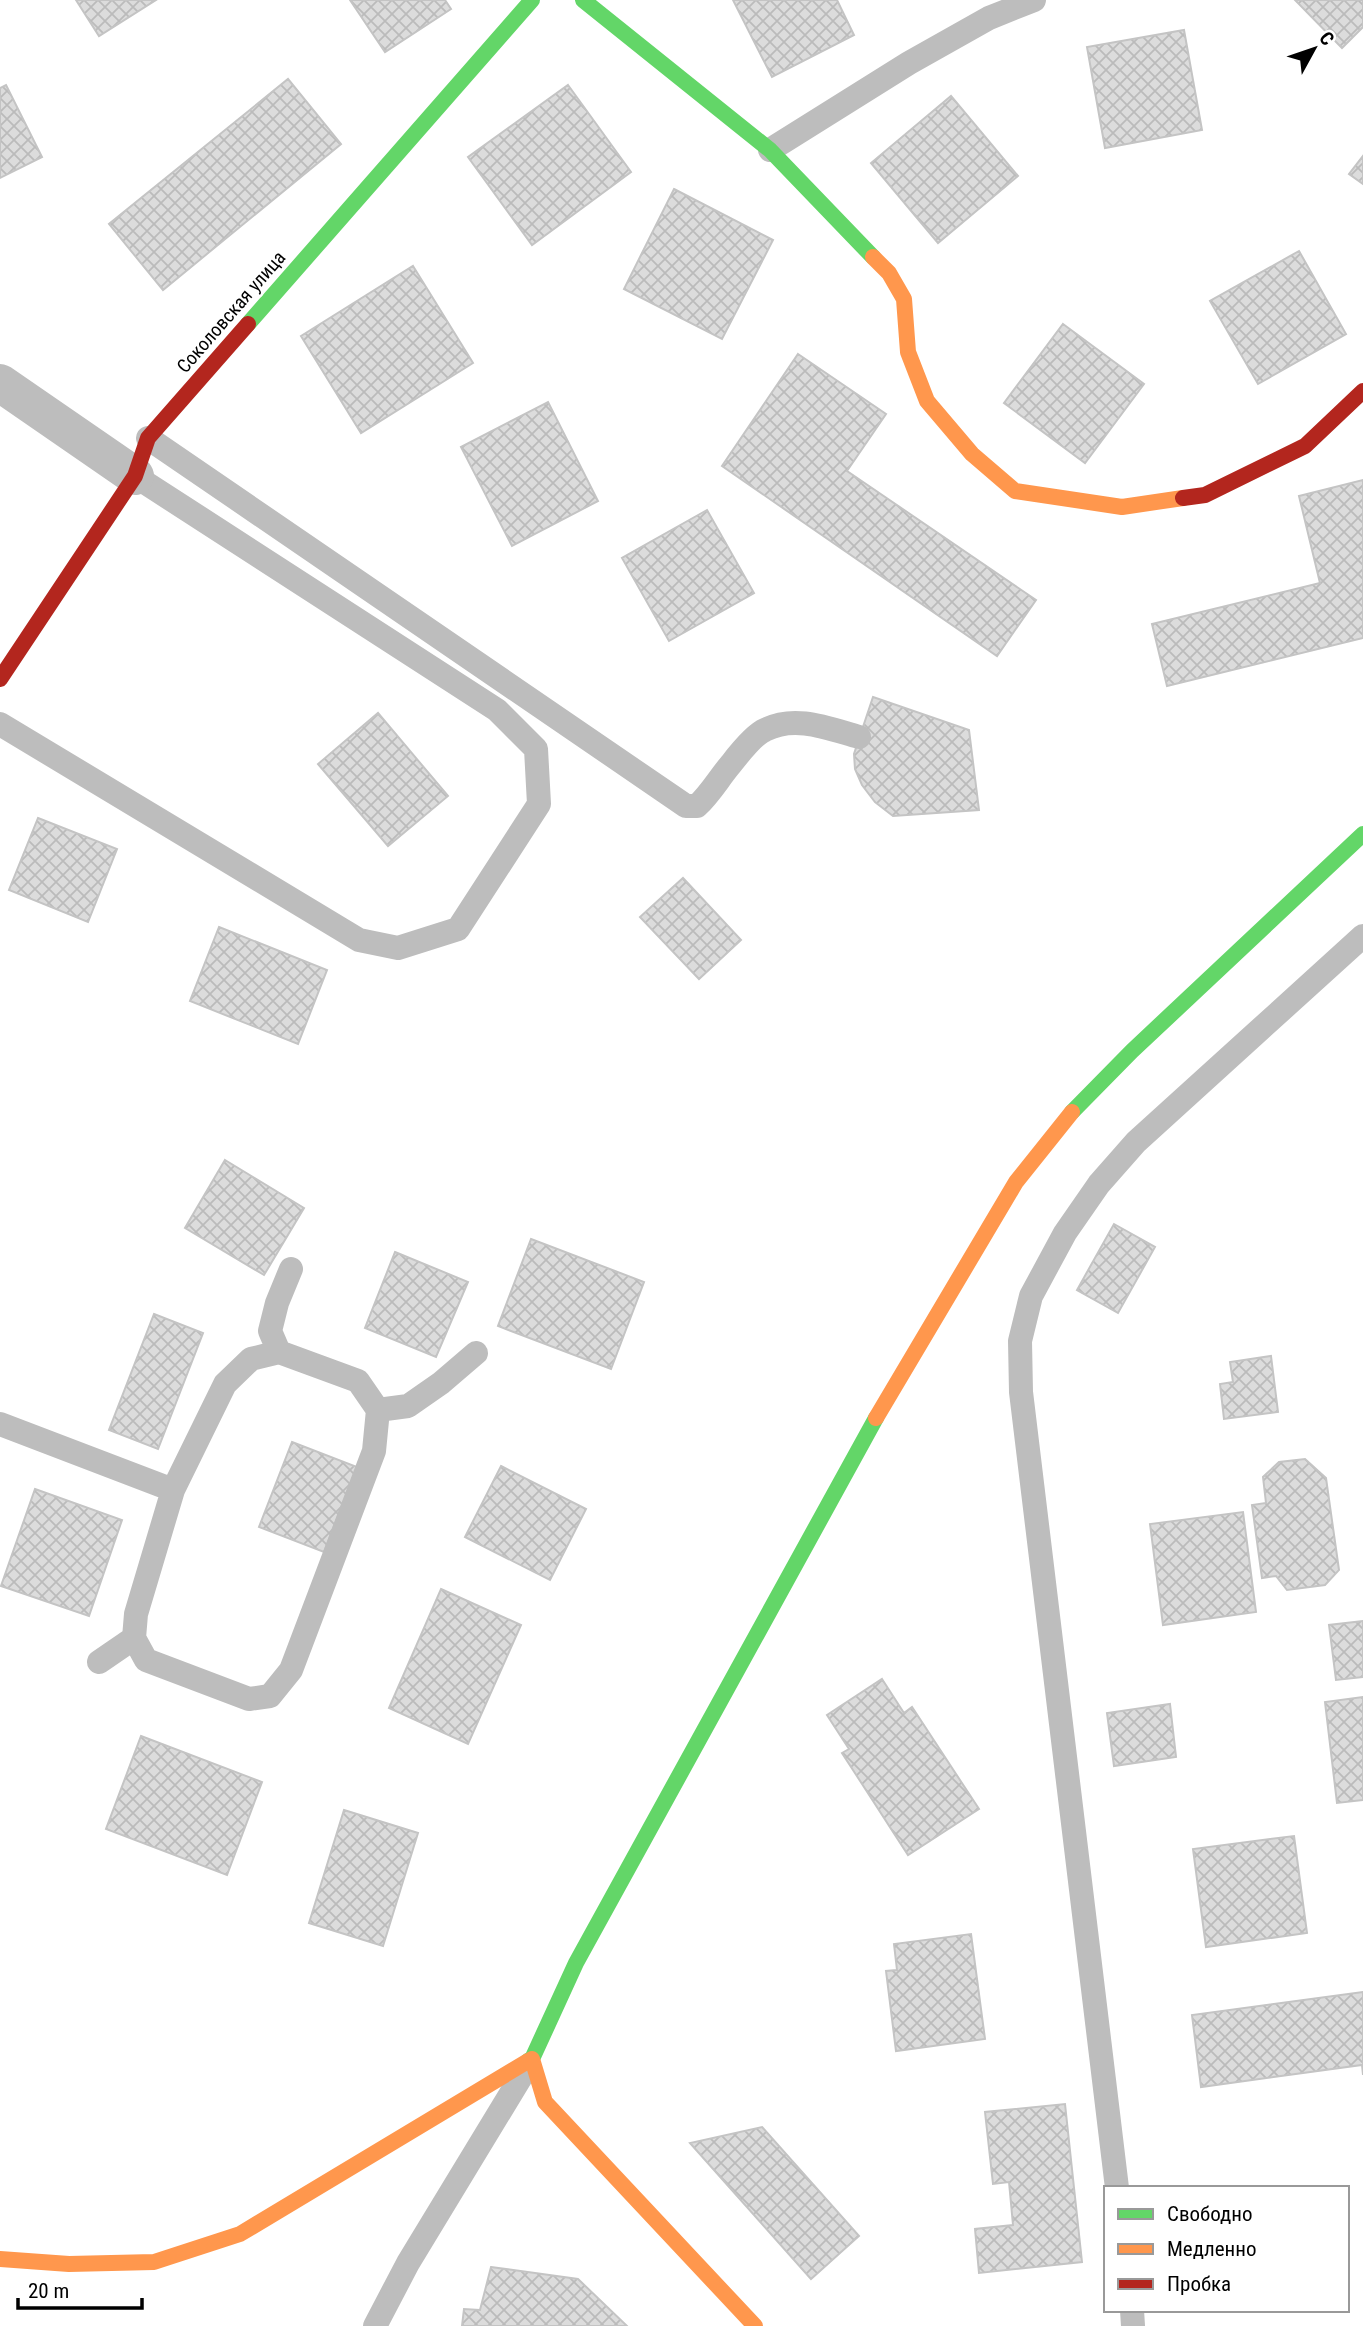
<svg xmlns="http://www.w3.org/2000/svg" width="1363" height="2326" viewBox="0 0 1363 2326" font-family="'Roboto Condensed',sans-serif">
<style>
.building{fill:url(#building-cross-hatch);stroke:#c4c4c4;stroke-width:2}
.lines{fill:none;stroke-linecap:round;stroke-linejoin:round}
.lane{stroke:#bdbdbd;stroke-width:24}
.street{stroke:#bdbdbd;stroke-width:38}
.fast{stroke:#63d668;stroke-width:16}
.slow{stroke:#ff974d;stroke-width:16}
.jam{stroke:#b3261e;stroke-width:16}
.labels{text-anchor:middle;dominant-baseline:central;stroke-width:5;stroke-linejoin:round;paint-order:stroke}
.street-label{font-size:19px;fill:#000;stroke:#fff}
</style>
<defs>
<pattern id="building-cross-hatch" width="8" height="8" patternUnits="userSpaceOnUse" patternTransform="scale(1.75)"><rect width="8" height="8" fill="#dcdcdc"/><path d="M0 0l8 8M0 8l8-8" fill="none" stroke="#bbb"/></pattern>
</defs>
<rect width="100%" height="100%" fill="#fff"/>
<path class="building" d="M76,0h80l-57,36z
M350,0h95l6,9 -66,43z
M733,0h104l17,35 -82,42z
M1295,0h68v27l-21,21z
M1184,30l18,100 -97,18 -18,-101z
M288,79l53,65 -178,146 -54,-66z
M6,85l36,72 -42,21v-90z
M568,85l63,87 -99,73 -64,-88z
M951,96l67,80 -80,67 -67,-80z
M1363,156v28l-14,-10z
M674,189l99,51 -51,99 -98,-50z
M1299,251l47,83 -88,50 -48,-83z
M413,266l60,97 -112,70 -60,-97z
M1063,324l81,60 -59,79 -81,-60z
M798,354l88,60 -39,57 189,129 -39,56 -275,-190z
M548,402l50,99 -86,45 -51,-99z
M1363,480v158l-196,48 -15,-62 168,-41 -21,-87z
M707,510l47,83 -85,48 -47,-83z
M873,697l96,33 10,80 -86,6 -18,-14 -13,-17 -7,-16 -1,-15z
M378,713l70,83 -60,50 -70,-82z
M38,818l79,31 -29,73 -79,-32z
M683,878l58,62 -42,39 -59,-62z
M219,927l108,43 -29,74 -108,-43z
M225,1160l79,48 -40,67 -79,-47z
M1114,1224l41,23 -37,66 -41,-23z
M531,1239l113,43 -33,87 -113,-43z
M395,1252l73,30 -32,75 -71,-29z
M154,1314l49,19 -45,116 -49,-19z
M1271,1356l7,56 -54,7 -4,-35 13,-2 -3,-20z
M292,1442l65,25 -33,85 -65,-25z
M1305,1459l21,19 13,92 -14,15 -38,5 -11,-14 -14,2 -10,-73 14,-2 -3,-26 16,-15z
M501,1466l85,43 -36,71 -85,-43z
M35,1489l87,31 -33,96 -88,-30z
M1243,1512l13,100 -93,13 -13,-101z
M441,1589l80,36 -53,119 -79,-36z
M1363,1621v56l-27,3 -7,-55z
M882,1679l22,34 8,-6 67,102 -71,46 -66,-102 7,-4 -22,-34z
M1363,1697v103l-26,3 -12,-101z
M1170,1704l6,53 -62,9 -7,-53z
M141,1736l121,46 -35,93 -121,-46z
M344,1810l74,23 -35,113 -74,-23z
M1294,1836l13,97 -101,14 -13,-98z
M971,1934l14,105 -89,12 -10,-80 11,-1 -3,-26z
M1363,1992v83l-1,-10 -161,22 -9,-72z
M1065,2104l17,158 -103,11 -4,-44 38,-4 -4,-43 -16,2 -8,-72z
M762,2127l97,109 -48,43 -121,-136z
M491,2267l87,12 49,47h-165l2,-17 16,1z"/>
<g class="lines">
<path class="lane" d="M770,150l139,-87 80,-45 45,-18
M148,438l538,368h11c14,-13 22,-28 34,-42 7,-9 24,-30 34,-34 30,-16 65,-1 94,7
M0,724l359,216 39,8 60,-19 81,-125 -3,-55 -39,-39 -362,-234
M279,1352l79,29 20,29 -4,41 -83,219 -21,26 -21,3 -103,-39 -12,-22 2,-24 37,-124 52,-106 26,-25z
M279,1352l-9,-21 7,-28 14,-34
M378,1410l30,-4 33,-23 35,-30
M0,1424l173,66
M99,1662l35,-24
M1117,2188l-96,-796 -1,-51 11,-45 34,-63 34,-49 37,-42 227,-206
M1132,2310l1,16
M375,2326l33,-63 119,-196"/>
<path class="street" d="M0,383l135,93"/>
<path class="fast" d="M583,0l187,150 103,107
M248,324l284,-324
M1072,1112l60,-61 231,-217
M528,2061l4,-2 44,-96 300,-545"/>
<path class="slow" d="M873,257l16,16 15,26 4,53 19,49 45,53 43,37 107,16 61,-9
M876,1418l140,-236 56,-70
M532,2059l13,43 210,224
M0,2259l69,5 85,-2 86,-28 288,-173"/>
<path class="jam" d="M1183,498l22,-3 100,-49 58,-55
M0,679l135,-203 13,-38 100,-114"/>
</g>
<g class="labels">
<g class="street-label">
<text transform="translate(231 312) rotate(-49)">Соколовская улица</text>
</g>
</g>
<rect x="1104" y="2186" width="245" height="126" fill="#ffffff" stroke="#999999" stroke-width="2"/>
<rect x="1118" y="2209" width="35" height="10" fill="#63d668" stroke="#999999" stroke-width="2"/>
<text x="1167" y="2221" font-size="21" fill="#000000">Свободно</text>
<rect x="1118" y="2244" width="35" height="10" fill="#ff974d" stroke="#999999" stroke-width="2"/>
<text x="1167" y="2256" font-size="21" fill="#000000">Медленно</text>
<rect x="1118" y="2279" width="35" height="10" fill="#b3261e" stroke="#999999" stroke-width="2"/>
<text x="1167" y="2291" font-size="21" fill="#000000">Пробка</text>
<g transform="translate(1314 49) rotate(50)" stroke="#ffffff" stroke-width="5" paint-order="stroke">
<path d="M0-5L12 26L0 18L-12 26Z" fill="#000000"/>
<text y="-10" font-size="19" font-weight="bold" text-anchor="middle" fill="#000000">С</text>
</g>
<path d="M18 2298v10h124v-10" fill="none" stroke="#000000" stroke-width="3.5"/>
<text x="28" y="2298" font-size="21" fill="#000000" stroke="#ffffff" stroke-width="5" paint-order="stroke">20 m</text>
</svg>
